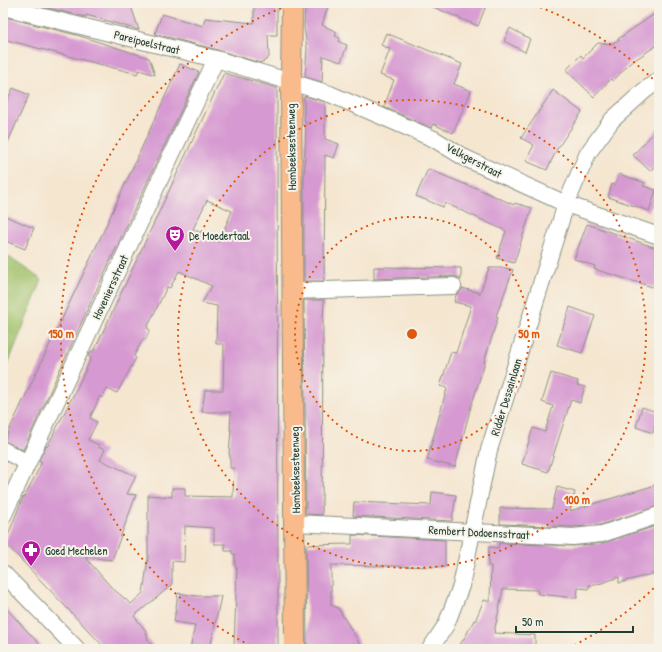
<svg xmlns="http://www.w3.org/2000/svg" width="662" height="652" viewBox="0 0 662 652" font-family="'Patrick Hand',sans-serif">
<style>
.green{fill:#9fc068;stroke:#5f7e4e}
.building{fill:#d699d1;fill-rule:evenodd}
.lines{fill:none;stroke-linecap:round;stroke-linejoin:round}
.minor-casing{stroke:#8a9282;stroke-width:18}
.major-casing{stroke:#8a9282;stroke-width:22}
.minor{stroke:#fff;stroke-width:16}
.major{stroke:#fabb8c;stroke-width:20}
.ring{fill:none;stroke:#de580e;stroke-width:2;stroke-dasharray:2 4}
.labels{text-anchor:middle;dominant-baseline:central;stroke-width:4;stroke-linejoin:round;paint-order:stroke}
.street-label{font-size:12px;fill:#1f3d34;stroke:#f7f3e8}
.poi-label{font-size:12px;fill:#1f3d34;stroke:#f7f3e8;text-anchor:start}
.centre{fill:#de580e;stroke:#f7f3e8;stroke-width:2}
.ring-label{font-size:12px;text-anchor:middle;font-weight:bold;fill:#de580e;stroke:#f7f3e8;stroke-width:4;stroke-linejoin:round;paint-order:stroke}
</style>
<rect width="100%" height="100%" fill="#f7f3e8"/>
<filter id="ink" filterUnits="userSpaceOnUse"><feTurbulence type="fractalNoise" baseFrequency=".025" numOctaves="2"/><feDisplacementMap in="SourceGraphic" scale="8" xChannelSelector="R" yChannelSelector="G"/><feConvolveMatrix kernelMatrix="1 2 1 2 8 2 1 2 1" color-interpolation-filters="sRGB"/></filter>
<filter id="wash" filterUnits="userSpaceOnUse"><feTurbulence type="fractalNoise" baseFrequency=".012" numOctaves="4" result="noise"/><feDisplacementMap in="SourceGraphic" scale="16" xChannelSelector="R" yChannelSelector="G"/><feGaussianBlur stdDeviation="0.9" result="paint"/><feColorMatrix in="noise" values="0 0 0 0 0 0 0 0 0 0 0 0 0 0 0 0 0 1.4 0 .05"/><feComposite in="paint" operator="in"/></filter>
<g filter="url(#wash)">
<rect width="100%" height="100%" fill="#f5e6d0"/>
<path class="green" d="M3,253l39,27 -39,96z"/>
<g id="blocks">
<path class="building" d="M27,3h84l20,3 8,24 -53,-15v2z
M254,3h23v32h-9l1,22 -3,3 -6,3 -42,-13 -63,-16 7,-20 41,12 2,-8 49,5z
M305,3h24l-7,22 15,7 -2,4 5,2 -1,4 8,3 -6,17 -18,-6 -1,26 -17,-5 2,-29 -3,-22z
M424,3h63l-9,23z
M659,11v33l-29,19 -17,18 -2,-2 -17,18 -28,-27 15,-15 2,3 15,-15 13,1 5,-3h3l-1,-2z
M5,17l75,19 69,22 6,17 -16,-5 -2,4 -134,-35v-12z
M510,28l20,11 -5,13 -21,-11z
M386,33l76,31 -8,20 17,7 -18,42 -20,-9 -2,4 -47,-21 10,-27 -14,-5 10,-26 -9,-4z
M180,64l19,8 -103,219 -73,159 -19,-9 101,-213z
M224,73l53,15 1,561h-39v-3h-5l3,-78 -2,-1v-13h-3v-3h-7v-7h-11v-16l-29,-2 -1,36 -12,-1v24l-38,31 12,15 2,9 8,9h-50l-101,-106 18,-46 1,1 18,-36 -3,-2 7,-14 1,1 30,-59 14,-30 -3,-2 1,-2 6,-5zM207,200l25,11 -13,31 -26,-13zM179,271l33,15 -10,17 15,3 -1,38h8l-1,46h-18l-3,22h29l-1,18h1l-2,24 1,2v12h4l-1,29 -48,-1v-8h-13v9l-24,-2v64l-5,34 -12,11 -20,-17 -26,-30 27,3 24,-65 -9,-1 9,-18 -36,-16 5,-10 -7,-3 1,-2 -11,-5 9,-18 -7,-4 10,-22 2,2 5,-9 10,4 19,-35 -2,-2 9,-17h3l4,-9 -3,-2 20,-41 3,1z
M13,88l16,7 -26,58v-43z
M553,90l29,22 -25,37 -10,21 -21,-9 8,-16 -13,-7z
M305,96l20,6v37l14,5 -5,14 -9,-3 -1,126h-20v-103l2,-56h-2v-25z
M659,127v35l-9,9 -17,-16z
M428,169l46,19v-1l40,18 1,-2 17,5 -18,55 -17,-5 9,-27 -61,-28 -2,4 -27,-11z
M619,174l26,9 -2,3 13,4 -7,21 -41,-14 4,-13 3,1z
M3,215l31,13 -9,21 -22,-9z
M587,224l72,25v40l-65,-20 1,-3 -21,-7z
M374,267l87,1v12l-4,-3 -4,-1 -79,3z
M489,268h17l7,2 -17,46 2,1 -14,45h1l-15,48 -15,57 -28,-7 20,-72 -7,-2 11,-34 5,1 15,-47 -17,-4 2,-7 5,-4 1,-3 18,5z
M304,300h20l-1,21 -1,194 -16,-1z
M570,307l25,9 -13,37 -25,-8z
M551,373l27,8 -1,4 8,2 -5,16 -9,-3 -23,72 -26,-8 11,-36 12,4 8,-26 -11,-4z
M642,407l17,6v15l-4,-1 -2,6 -17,-6z
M659,484v22l-59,19 -27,2 -73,-3v-16l52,1 5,-22 18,5 -5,19z
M432,492l24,3 -4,26 -99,-5 1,-14 77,3z
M659,525v47l-40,11v-6l-23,8h-7v4l-11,-1 -1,10 -39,-4v-4l-35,-1 -9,44 41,2v13l-78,1 8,-12 9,-17 1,1 9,-21 6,2 1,-36h-3l1,-19 9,1 1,-5 74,3 30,-3z
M352,535l93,5v27l-114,-2v40l7,3 25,41h-56l-1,-104 46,-1z
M178,593l19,3h24l-11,53h-20l5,-24 -21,-3z
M3,605l25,27 16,17h-41z"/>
</g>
</g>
<g filter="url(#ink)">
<use href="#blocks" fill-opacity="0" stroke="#8a9282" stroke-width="1"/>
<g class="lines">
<g class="minor-casing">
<path id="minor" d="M3,7l213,52 114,35 104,45 31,19 101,46 93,32
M293,291l160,-5
M3,450l25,13
M3,516l213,-457
M295,523l278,14 29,-3 57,-19
M3,573l74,76
M430,649l16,-24 15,-39 28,-136 77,-246 22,-51 24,-33 32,-29 15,-11"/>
</g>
<g class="major-casing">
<path id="major" d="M292,3l-1,79 4,567"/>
</g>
<use href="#minor" class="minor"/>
<use href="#major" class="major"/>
</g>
</g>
<g class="ring">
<circle cx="412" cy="334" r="117"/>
<circle cx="412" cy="334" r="234"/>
<path d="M658 584A351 351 0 0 1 569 648M255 648A351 351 0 0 1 295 3M529 3A351 351 0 0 1 658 84"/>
</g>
<defs>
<g id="theatre-pin" transform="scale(1)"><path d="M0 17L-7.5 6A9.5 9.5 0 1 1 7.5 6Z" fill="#b5179e" stroke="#f7f3e8"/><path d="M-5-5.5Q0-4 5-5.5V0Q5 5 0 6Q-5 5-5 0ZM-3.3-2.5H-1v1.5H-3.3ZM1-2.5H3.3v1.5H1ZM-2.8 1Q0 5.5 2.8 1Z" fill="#fff"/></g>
<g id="pharmacy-pin" transform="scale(1)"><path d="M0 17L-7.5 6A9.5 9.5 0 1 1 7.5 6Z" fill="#b5179e" stroke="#f7f3e8"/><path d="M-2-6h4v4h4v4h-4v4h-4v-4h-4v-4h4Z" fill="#fff"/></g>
</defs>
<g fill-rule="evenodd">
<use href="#theatre-pin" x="175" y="235"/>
<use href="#pharmacy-pin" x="31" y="550"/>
</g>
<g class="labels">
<g class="street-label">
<text transform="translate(147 42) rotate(14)">Pareipoelstraat</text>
<text transform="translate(291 147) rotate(-91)">Hombeeksesteenweg</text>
<text transform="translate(474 160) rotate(28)">Velkgerstraat</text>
<text transform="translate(110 287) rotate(-65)">Hoveniersstraat</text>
<text transform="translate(506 397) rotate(-73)">Ridder Dessainlaan</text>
<text transform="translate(295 470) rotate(-91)">Hombeeksesteenweg</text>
<text transform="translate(479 532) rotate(3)">Rembert Dodoensstraat</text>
</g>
<g class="poi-label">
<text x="189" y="235">De Moedertaal</text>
<text x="45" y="550">Goed Mechelen</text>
</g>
</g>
<circle cx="412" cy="334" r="6" class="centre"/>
<g class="ring-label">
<text x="529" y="338">50 m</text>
<text x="61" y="338">150 m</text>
<text x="577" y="504">100 m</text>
</g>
<rect width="662" height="652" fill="none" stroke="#f7f3e8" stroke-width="16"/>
<path d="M516 626v6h117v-6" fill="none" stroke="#1f3d34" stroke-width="2"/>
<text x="522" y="626" font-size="12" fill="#1f3d34" stroke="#f7f3e8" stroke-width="3" paint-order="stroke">50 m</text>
</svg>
